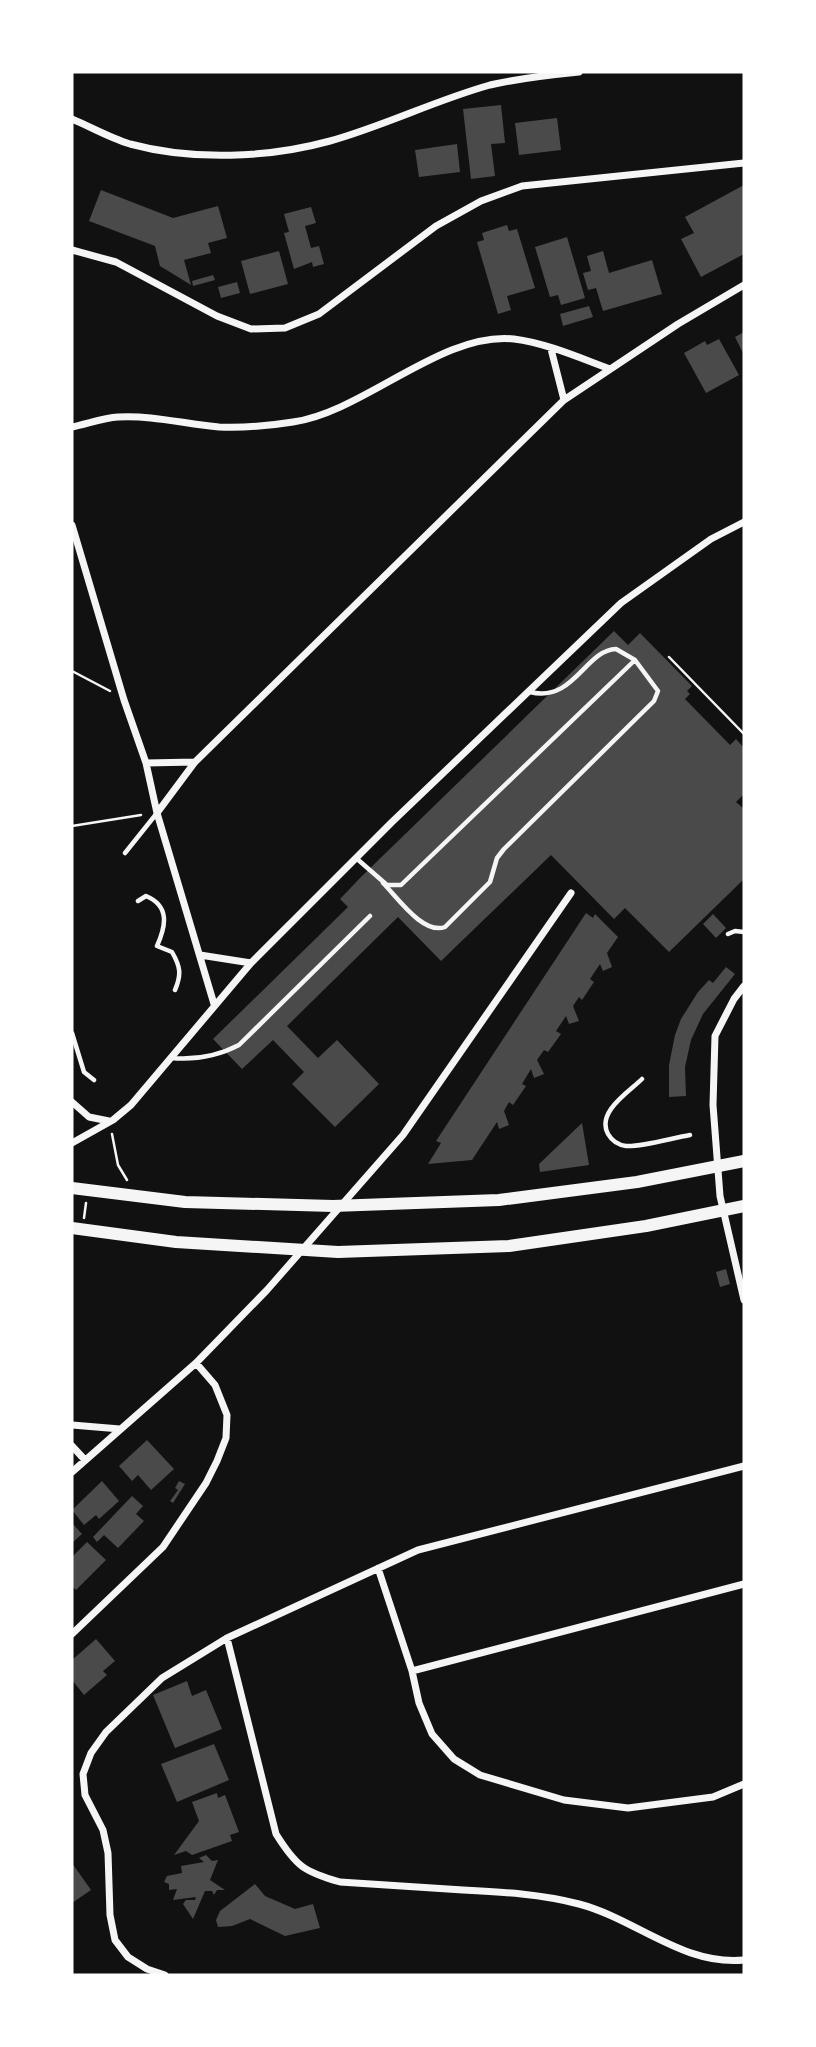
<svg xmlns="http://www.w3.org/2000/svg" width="816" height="2047" viewBox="0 0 816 2047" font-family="'Source Serif 4',serif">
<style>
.building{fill:#4a4a4a}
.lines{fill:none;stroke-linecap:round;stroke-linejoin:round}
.path{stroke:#f5f5f5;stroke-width:2.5}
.service{stroke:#f5f5f5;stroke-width:4.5}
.minor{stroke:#f5f5f5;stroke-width:7}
.secondary{stroke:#f5f5f5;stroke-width:12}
</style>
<rect width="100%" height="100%" fill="#111"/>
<path class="building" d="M501,105l4,38 -14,1 4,32 -24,3 -8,-70z
M557,118l4,32 -42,5 -4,-32z
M457,144l3,28 -41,5 -4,-27z
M744,185v69l-43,23 -20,-38 13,-6 -9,-16z
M101,190l72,28 45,-12 9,32 -19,5 3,10 -27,7 7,25 -31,-19 -5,-20 -66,-25z
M311,207l5,16 -11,3 6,22 8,-2 5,18 -11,3 -1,-5 -18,7 -10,-36 5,-1 -5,-18z
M507,225l2,6 8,-2 18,59 -28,8 4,14 -13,4 -21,-72 7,-2 -2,-7z
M567,237l18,61 -24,7 -3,-10 -8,2 -15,-50z
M279,251l9,33 -38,10 -9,-33z
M603,251l6,22 43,-13 10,34 -59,17 -7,-23 -8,2 -5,-17 8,-2 -4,-15z
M213,275l2,5 -22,6 -1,-5z
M237,282l3,11 -19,5 -3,-11z
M589,306l4,11 -30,9 -3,-12z
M744,332v23l-9,-18z
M719,339l20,36 -33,18 -22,-40 21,-12 2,4z
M614,631l14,14 12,-12 52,53 -5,5 3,3 -5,5 45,46 6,-6 8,9v46l-8,8 8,7v70l-75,73 -44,-44 -11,11 -63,-64 -110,106 -43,-44 -111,109 31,32 19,-18 42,44 -44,43 -43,-43 12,-12 -31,-32 -31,29 -29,-30 135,-132 -8,-8 20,-21z
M586,913l7,5 2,-4 23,23 -11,16 5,14 -9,4 -3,-7 -10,15 4,3 -12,18 -3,-3 -6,9 6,15 -10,3 -3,-8 -10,15 5,3 -13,18 -4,-2 -7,10 7,14 -10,4 -3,-9 -9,15 4,2 -13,19 -4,-3 -5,9 5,14 -10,4 -2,-7 -25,38 -44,4 13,-21 -5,-2z
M713,914l13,14 -10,10 -13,-14z
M726,967l9,7 -32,40 -12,26 -6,27 1,29 -17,1v-32l6,-30 6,-16 17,-27 11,-12 4,3z
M582,1123l7,42 -49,7 -1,-8z
M726,1269l4,15 -10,3 -4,-15z
M147,1440l27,29 -23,21 -13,-15 -6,6 -13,-15z
M102,1481l17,20 -20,18 -3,-4 -12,10 -12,-15z
M179,1481l6,3 -12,19 -3,-2 8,-11 -3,-2z
M132,1496l11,10 -7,8 8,7 -26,27 -14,-13 -7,7 -4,-5z
M72,1523l10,11 -10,9z
M87,1542l19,18 -30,30 -4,-4v-29z
M96,1639l19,22 -12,10 4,4 -23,20 -12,-15v-20z
M187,1681l5,15 14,-6 16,39 -47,19 -22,-53z
M214,1744l15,36 -52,22 -16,-38z
M217,1793l1,5 7,-3 14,37 -9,3 2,6 -40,14 -6,-4 -12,4 25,-34 -7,-19z
M206,1855l6,6 6,-1 -8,20 15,10h-8l-3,5 -2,-4h-7l-12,28 -10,-15 3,-4h9l1,-3 -23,3 4,-11 -8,1v-6l-5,-2 3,-6 15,-3 -1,-7 23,-4 -5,-4z
M72,1863l19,27 -19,13z
M255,1884l10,12 30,13 18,-5 7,24 -35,8 -35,-17 -18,7 -14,1 -2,-7 4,-9z"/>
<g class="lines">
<path class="path" d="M669,657l75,77
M72,671l38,20
M72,826l69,-11
M112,1134l6,31 9,15
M84,1218l2,-15"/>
<path class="service" d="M125,853l32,-40
M356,858l31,27h14l234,-225
M383,883c15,15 40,52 62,44l45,-45 7,-24 7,-9 150,-148 4,-10 -23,-31 -19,-11c-31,1 -42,54 -86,43
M138,901l8,-5c24,10 20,30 11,50l15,6c8,14 10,22 3,38
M728,934l7,-3 9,1
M72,1033l12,39 10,8
M171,1058c23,2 47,-2 68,-13l131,-129
M642,1079c-13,13 -46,33 -34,55 4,7 11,11 18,12 17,1 46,-8 64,-11"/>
<path class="minor" d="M72,119c19,8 38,19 58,25 63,17 138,14 200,-3 54,-15 106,-41 160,-56 30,-7 59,-10 89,-13
M72,250l44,12 101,54 34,13 34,-1 34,-14 117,-88 45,-25 41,-15 222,-23
M551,349l13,51
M72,427c15,-3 31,-9 46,-10 34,-2 67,7 101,10 24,1 49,-1 74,-5 71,-10 149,-91 221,-83 32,4 66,19 96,30
M72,525l52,175 22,63 11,50 57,191
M146,763l49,-1
M157,813l38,-51 369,-362 114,-76 66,-39
M200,955l51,8
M744,986l-10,13 -19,37 -2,69 7,91 24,104
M72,1102l17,15 20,4
M72,1143l41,-23 18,-15 120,-142 141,-141 229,-219 90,-64 33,-17
M72,1425l48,4
M72,1446l13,14
M72,1472l124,-109 71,-73 136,-155 168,-242
M378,1568l34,103 7,32 13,31 22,25 26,16 84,25 64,8 85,-11 31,-13
M72,1634l91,-87 43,-64 11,-22 9,-23 1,-23 -12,-30 -19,-22
M227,1638l49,196c20,32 28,38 64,48 41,3 82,5 123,8 39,2 78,4 116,14 57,15 104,62 165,56
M412,1671l332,-87
M165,1975l-18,-6 -19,-12 -13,-17 -5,-25 -2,-62 -5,-23 -18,-35 -2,-21 8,-21 15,-21 56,-54 65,-40 191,-88 326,-84"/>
<path class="secondary" d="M72,1188l113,14 148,4 166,-6 138,-18 107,-21
M72,1228l104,14 162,10 171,-6 137,-20 98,-20"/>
</g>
<rect width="816" height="2047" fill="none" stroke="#ffffff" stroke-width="147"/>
</svg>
